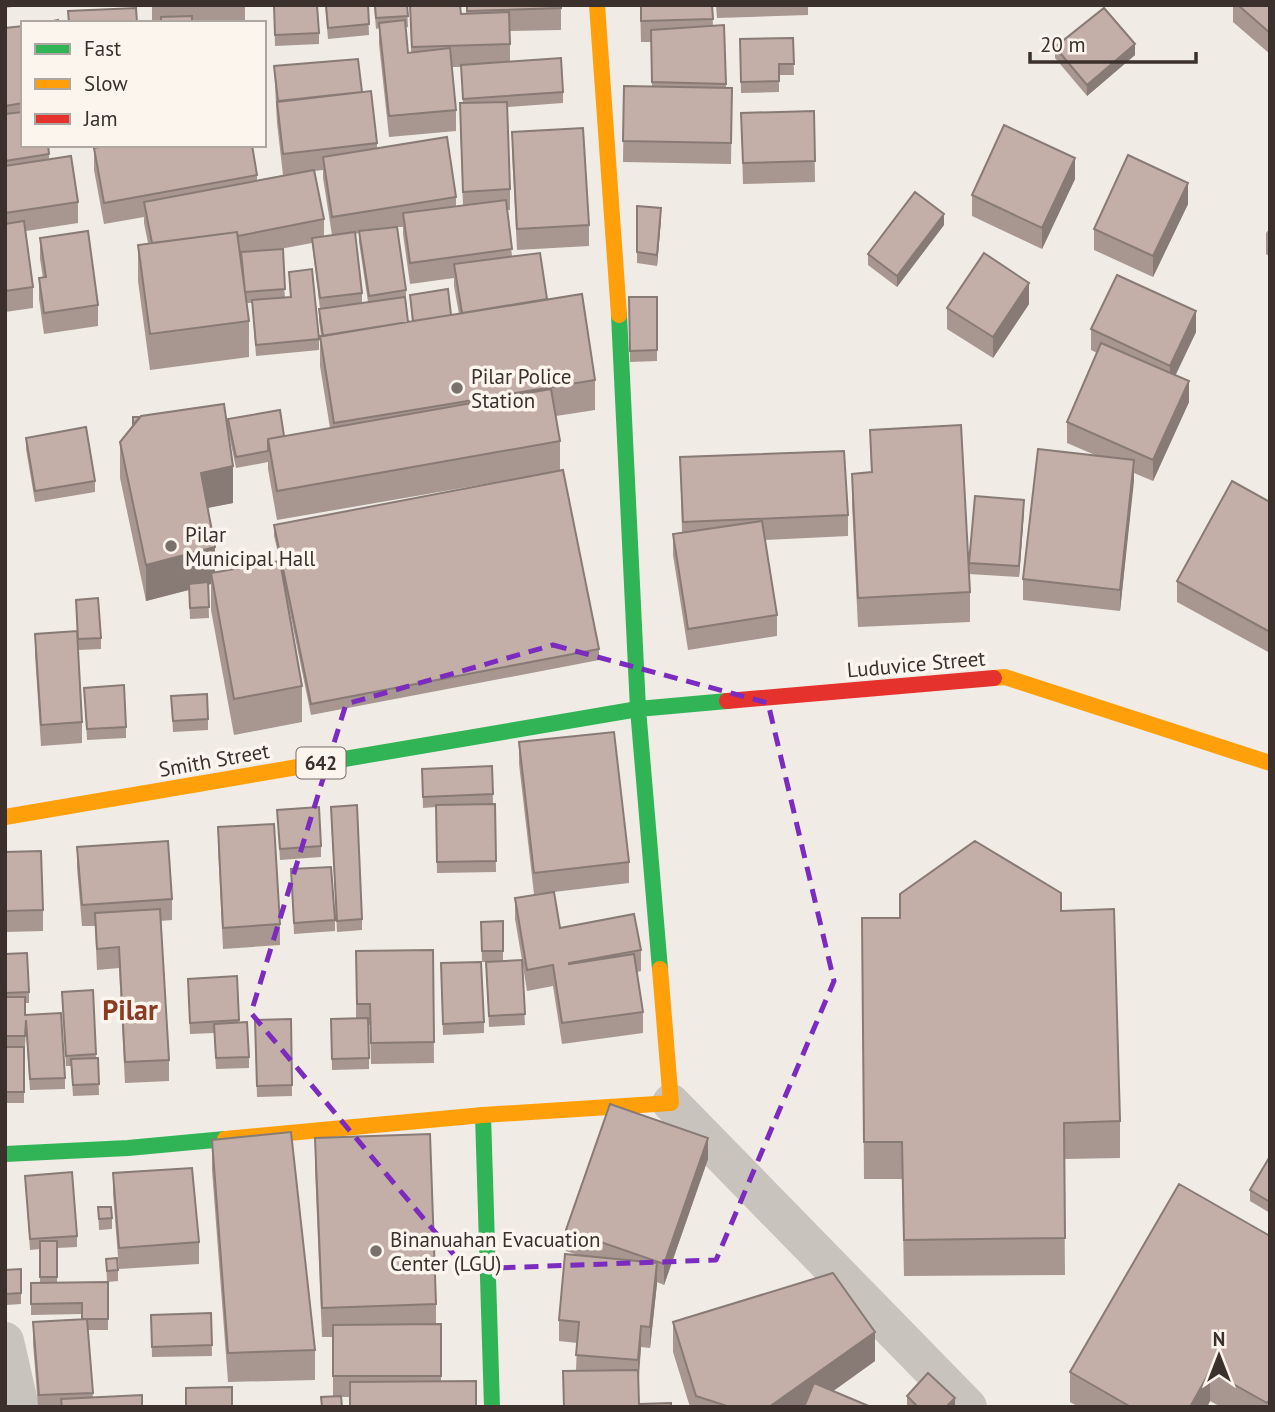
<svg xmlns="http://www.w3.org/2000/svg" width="1275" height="1412" viewBox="0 0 1275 1412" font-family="'PT Sans',sans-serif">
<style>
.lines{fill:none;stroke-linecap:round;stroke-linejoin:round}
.street{stroke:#c9c3be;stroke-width:38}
.fast{stroke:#30b455;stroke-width:16}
.slow{stroke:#ff9f0a;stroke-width:16}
.jam{stroke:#e5322d;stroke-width:16}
.wall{fill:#a89690;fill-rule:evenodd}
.shaded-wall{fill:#887a75}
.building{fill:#c3afa7;stroke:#887a75;stroke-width:2}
.marked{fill:none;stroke:#7b2cbf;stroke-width:5;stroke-dasharray:14 9;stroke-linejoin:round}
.poi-dot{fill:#7a716c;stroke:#fbf5ee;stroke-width:2.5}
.labels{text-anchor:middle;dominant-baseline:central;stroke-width:7;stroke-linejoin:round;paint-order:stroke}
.shield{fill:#fbf5ee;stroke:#756b66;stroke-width:2}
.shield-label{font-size:19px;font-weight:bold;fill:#3b302b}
.poi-label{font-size:21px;fill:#3b302b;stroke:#fbf5ee;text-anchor:start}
.street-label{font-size:21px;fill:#3b302b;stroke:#fbf5ee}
.district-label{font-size:28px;font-weight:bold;fill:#8c3b22;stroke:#fbf5ee}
</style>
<rect width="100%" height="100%" fill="#f0ebe5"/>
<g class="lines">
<path class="street" d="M671,1103l297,304
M5,1341l15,66"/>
<path class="fast" d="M619,315l19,394 89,-8
M321,763l317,-54 22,260
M483,1115l9,292
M5,1154l123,-6 97,-9"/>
<path class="slow" d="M597,5l22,310
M994,678l11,-1 265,86
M5,817l316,-54
M225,1139l258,-24 188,-12 -11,-134"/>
<path class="jam" d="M727,701l267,-23"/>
</g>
<path class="wall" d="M5,5h22l-22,3z
M152,5h93v16l-93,2z
M274,5l45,28v11l-44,2z
M325,5h43l1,30 -41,4z
M374,5h33l1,22h-3l3,26 3,-1 -1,-47h50l1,9h5v-9h95v25l-51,1v30l53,31v11l-56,4 3,82v21h-3l5,46 35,43 48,81v30l-39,6 4,25v29l39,179v11l-288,55 -30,-146 21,117v36l-68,13 -23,-125v-26l-3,1 1,33 -19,1 -1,-29 -43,11 -26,-123v-36l13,-16v-9l100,86 -25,5 7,65 65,-12 -6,-25v-11l275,-52 -272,47 -9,-51v-7l-32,6 -8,-38v-11l56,17 46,-8 -10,-62v-30h1l-2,-16v-11h1l-8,-66 -32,6 5,48h5l-1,-25 30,67v11l-63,6 -4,-53h-5l2,18v36l-99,13 -12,-89v-36l10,-2 -4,-20v-6l-40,7 -10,-54v-22l163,27v5l34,-6 -8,1 -6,-52 -3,-57 88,26 15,51v5l79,49v9l7,-1 -3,-81v-21h3l-2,-36h-9l4,43v21l-67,6 -10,-93v-16l-3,1zM323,170v8l9,57 -8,1v-17l-9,-48zM397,227h6v7l7,50 44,-6v8l5,28 -8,1 -41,-20 2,26 -4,1 -2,-21v-11zM359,233v9l9,60 -6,1v-10l-7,-59z
M640,5h72l1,21 11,-1 2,63h6l-1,76 -108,-2 1,-76h28l-1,-44h-10z
M716,5h92v10l-91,3z
M1233,5h37v49l-37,-32z
M23,26v119l26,9v5l29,43v21l-52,8 7,56v21l-28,4v-284z
M793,38l1,37h-15v17l-38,1 -1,-54z
M1055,47l80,8 -48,41 -32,-38z
M814,111l1,71 -72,2 -2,-71z
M512,132l77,93v21l-72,4 -5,-97z
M1075,179l-33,70 -70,-33v-21z
M1188,204l-35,73 -59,-27v-21z
M637,206l24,13 -4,47 -20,-3z
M944,225l-47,62 -29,-22v-11z
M1270,228v29l-4,-3v-21z
M40,238l58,67v21l-54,8 -5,-35v-21h4l-3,-19z
M629,297h28v64l-27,1z
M1029,304l-36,54 -46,-29v-21z
M1091,329l105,3 -21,43 14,27 -36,79 -19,-8 -14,138 -97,-11v-21l72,-124 -28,-12v-21l30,-69 -6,-3z
M870,430l100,162v30l-112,5 -6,-123v-30l19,-2z
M26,438l69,43v11l-60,10 -9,-53z
M680,457l168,58v21l-83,4 12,75v21l-89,14 -15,-95v-21l9,-1z
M1270,502v151l-93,-51v-21z
M1024,511l-5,66 -50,-3v-11z
M76,600l25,38v11l-23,1z
M35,634l47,88v21l-41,3 -6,-91z
M84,688l42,39v11l-39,2z
M171,696l37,23v11l-35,2z
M519,742l110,120v21l-75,9 6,36 81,22v21l-4,1 6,40v21l-81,11 -9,-58 -26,5 -5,-31 3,65 -36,2 -3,-65h-4l-1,-40 22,-1v40l19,-1 -7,-41v-21l32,-5 -13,1 -15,-130z
M492,766l1,38h2l1,68 -59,1 -1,-66 -13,1 -1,-39z
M277,810l44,36v11l-41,3z
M331,818l31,101v11l-25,2z
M218,827l62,97v21l-57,4 -5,-101z
M77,847l95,52v21l-12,1 9,139v21l-44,2 -6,-115 -22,2 -2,-44h-13l-5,-58z
M5,852l38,58v21l-38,1z
M291,869l44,51v11l-41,3z
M1061,911l59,210v37l-56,1 1,116 -161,1 -2,-97h-38l-2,-261h38z
M433,950l1,113 -63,1 -1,-39h-1v44l-37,1 -1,-51 25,-1v-67z
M5,954l24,38v11h-4v12l40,63v11l-35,1 -4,-59 -1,16h-5h4v56h-19z
M441,974l43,48v11l-41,2z
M237,976l2,47 10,34v11l-33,1 -2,-36 -24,1 -2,-44z
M93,990l3,68h2l1,37 -26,1 -2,-30h-5l-4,-74z
M291,1019l1,77 -35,1 -2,-77z
M315,1138l121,166v20h5v57l-91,16h-17v-60h-11l-7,-169z
M212,1140l103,210v30l-87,2 -16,-212z
M1270,1158v55l-20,-12v-11z
M708,1159l-44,126 -7,-3 -7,66 -9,-1 -2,31v26l32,3h-108v-36h13l1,-28 -18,-2v-21l22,-64 -15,-5v-21z
M113,1173l86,69v22l-80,5 -6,-75z
M25,1176l52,60v11l-20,1v35l51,-1v48h-20l5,68 49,9h-104l-5,-64v-21l49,-3v-5l-51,1v-32h9v-34l-10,1z
M98,1207l14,11v11l-13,1z
M1270,1236v171h-49l-11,-6 -3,6h-128l-9,-5v-30z
M106,1259l12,11v11l-11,1z
M21,1269v35l-15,1 -1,-35z
M211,1313l1,43 -60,1 -1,-42z
M673,1322l202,39 -42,30 38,16h-181l-17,-55z
M907,1396l48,11h-48z"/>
<path class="shaded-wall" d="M1135,44v11l-48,41v-11z
M1075,158v21l-33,70v-21z
M1188,183v21l-35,73v-21z
M661,208v11l-4,47v-11z
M944,214v11l-47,62v-11z
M1029,283v21l-36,54v-21z
M1196,311v21l-26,55v-21z
M1189,381v21l-36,79v-21z
M1134,460v21l-14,130v-21z
M233,466v37l-32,6v-36z
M1024,500v11l-5,66v-11z
M215,547v36l-4,-10v11l-65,17v-36z
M708,1138v21l-44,126v-21z
M657,1263v21l-7,64v-21z
M641,1326v21l-3,34v-21z
M875,1332v29l-64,46h-42z
M1210,1371v30l-3,6h-17z
M955,1398v9h-9z"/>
<path class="building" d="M274,5h43l2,28 -44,2z
M326,5h42l1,19 -41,4z
M375,5h32l1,11 -32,2z
M410,5h50l1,9 48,-2 1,32 -98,3z
M467,5h94v3l-94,3z
M641,5h71l1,14 -72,2z
M1238,5h32v28z
M136,8l1,15h-68l-1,-12z
M1104,8l31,36 -48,41 -32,-38z
M192,16v7h-31v-6z
M58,20v3h-15z
M405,20l3,33 42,-5 6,62 -67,6 -10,-93z
M724,25l2,59 -74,-2 -1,-52z
M23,26v77l-18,3v-78z
M793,38l1,26h-15v17l-38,1 -1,-43z
M561,58l2,34 -100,7 -2,-34z
M358,59l4,33 -84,9 -4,-35z
M624,86l108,2 -1,55 -108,-2z
M371,91l6,52 -94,11 -6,-52z
M507,102l3,87 -47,3 -3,-89z
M814,111l1,50 -72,2 -2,-50z
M23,112v33h25l1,9 -44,7v-47z
M1004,125l71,33 -33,70 -70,-33z
M583,128l6,97 -72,4 -5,-97z
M447,137l9,60 -124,20 -9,-60z
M112,145h140l5,30 -153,28 -10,-55z
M1128,155l60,28 -35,73 -59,-27z
M71,156l7,46 -73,11v-47z
M314,170l10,49 -86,17 -1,-4 -85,11 -8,-41z
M915,192l29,22 -47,62 -29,-22z
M506,200l6,49 -102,14 -7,-50z
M637,206l24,2 -4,47 -20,-3z
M24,221l9,66 -28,4v-67z
M397,227l9,63 -37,6 -10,-65z
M88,231l10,74 -54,8 -5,-35 7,-1 -6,-39z
M237,232l12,89 -99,13 -12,-89z
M355,232l7,61 -42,5 -8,-60z
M283,249l2,40 -40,3 -4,-40z
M540,253l7,46 -85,14 -8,-49z
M984,253l45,30 -36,54 -46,-29z
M312,269l7,70 -63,6 -4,-45 39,-3 -2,-25z
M1117,275l79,36 -26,55 -79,-37z
M448,289l3,26 -38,6 -3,-26z
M582,294l13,86 -261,43 -14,-87z
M405,297l3,25 -85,14 -4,-27z
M629,297h28v53l-27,1z
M1101,343l88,38 -36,79 -86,-38z
M551,389l9,52 -283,50 -9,-52z
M224,404l9,62 -32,7 14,74 -69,18 -26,-123 21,-26z
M280,410l4,26 -16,3v12l-32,6 -8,-38z
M133,417h7l-7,8z
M961,425l9,167 -112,6 -6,-124 20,-2 -2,-42z
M86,427l9,54 -60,10 -9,-53z
M1038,449l96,11 -14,130 -97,-11z
M844,451l4,64 -165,7 -3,-65z
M563,470l36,179 -288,55 -37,-179z
M1232,481l38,21v130l-93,-51z
M975,496l49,4 -5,66 -50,-3z
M762,521l15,94 -89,14 -15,-95z
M280,561l22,125 -68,13 -23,-126z
M208,582l1,25 -19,1 -1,-24z
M98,598l3,40 -23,1 -2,-39z
M77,631l5,91 -41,3 -6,-91z
M124,685l2,42 -39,2 -3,-41z
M207,694l1,25 -35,2 -2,-25z
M614,732l15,130 -95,11 -15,-131z
M492,766l1,28 -70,3 -1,-28z
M495,804l1,57 -59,1 -1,-57z
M357,805l5,114 -25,2 -6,-114z
M319,807l2,39 -41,3 -3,-39z
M274,824l6,100 -57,4 -5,-101z
M168,841l4,58 -90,6 -5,-58z
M975,841l86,52v18l53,-2 6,212 -56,2 1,115 -161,2 -2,-98h-38l-2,-224h38v-24z
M41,851l2,59 -38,1v-59z
M331,867l4,53 -41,3 -3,-54z
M554,892l6,36 74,-14 7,36 -72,13v1l65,-10 9,58 -81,11 -9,-58 -26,5 -12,-72z
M160,909l9,151 -44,2 -6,-115 -22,2 -2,-36z
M503,921v30h-21l-1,-29z
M433,950l1,92 -63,1 -1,-39h-13l-1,-53z
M27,953l2,39 -24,1v-39z
M522,960l3,54 -36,2 -3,-54z
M481,962l3,60 -41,2 -2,-61z
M237,976l2,44 -49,3 -2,-44z
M93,990l3,64 -30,2 -4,-64z
M5,997h20v18l36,-2 4,65 -35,1 -4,-59 -1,16h-20z
M368,1018l1,40 -37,1 -1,-40z
M291,1019l1,66 -35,1 -2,-66z
M247,1022l2,35 -33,1 -2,-34z
M5,1047h19v45h-19z
M98,1058l1,26 -26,1 -2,-26z
M610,1104l98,34 -44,126 -98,-34z
M291,1132l24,218 -87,3 -16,-213z
M430,1134l6,170 -114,4 -7,-170z
M1269,1158h1v44l-20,-12z
M192,1168l7,74 -80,6 -6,-75z
M72,1172l5,64 -47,3 -5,-63z
M1179,1184l91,52v163l-3,4 -57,-32 -20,36h-59l-61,-35z
M98,1207h13l1,11 -13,1z
M40,1241h17v36h-17z
M565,1254l92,9 -7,64 -9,-1 -3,34 -62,-5 3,-33 -20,-2z
M117,1258l1,12 -11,1 -1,-12z
M21,1269v24l-15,1 -1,-24z
M833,1273l42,59 -106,75h-39l-34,-11 -23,-74z
M108,1282v37h-26v-16l-51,1v-21z
M211,1313l1,32 -60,2 -1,-32z
M87,1319l6,74 -54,2 -6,-73z
M441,1324v52h-108v-51z
M638,1370l1,34 32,-1v4h-107l-1,-36z
M928,1373l27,25 -9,9h-28l-11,-11z
M476,1381v26h-126v-25z
M814,1383l57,24h-67z
M232,1387v20h-46v-19z
M142,1395v12h-80l-1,-8z
M341,1396l1,11h-20l-1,-10z"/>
<path class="marked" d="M553,645l215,58 66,278 -118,279 -250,9 -215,-256 95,-309z"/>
<g class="poi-dot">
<circle cx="457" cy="388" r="7"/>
<circle cx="171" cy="546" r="7"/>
<circle cx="376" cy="1251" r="7"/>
</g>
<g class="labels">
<rect class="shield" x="296.5" y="747.5" width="49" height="31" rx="5"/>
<g class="shield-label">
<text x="321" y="763">642</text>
</g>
<g class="poi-label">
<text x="471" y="376">Pilar Police<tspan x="471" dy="24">Station</tspan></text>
<text x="185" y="534">Pilar<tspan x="185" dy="24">Municipal Hall</tspan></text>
<text x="390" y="1239">Binanuahan Evacuation<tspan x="390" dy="24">Center (LGU)</tspan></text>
</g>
<g class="street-label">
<text transform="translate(916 664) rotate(-5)">Luduvice Street</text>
<text transform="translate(214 760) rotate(-10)">Smith Street</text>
</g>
<g class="district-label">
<text x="130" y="1009">Pilar</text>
</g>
</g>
<rect width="1275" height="1412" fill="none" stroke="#3b302b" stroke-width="14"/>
<rect x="21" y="21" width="245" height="126" fill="#fbf5ee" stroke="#aea6a0" stroke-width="2"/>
<rect x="35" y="44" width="35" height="10" fill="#30b455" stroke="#aea6a0" stroke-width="2"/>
<text x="84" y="56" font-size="21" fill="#3b302b">Fast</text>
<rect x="35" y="79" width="35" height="10" fill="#ff9f0a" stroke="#aea6a0" stroke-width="2"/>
<text x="84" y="91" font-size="21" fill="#3b302b">Slow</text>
<rect x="35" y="114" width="35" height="10" fill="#e5322d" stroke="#aea6a0" stroke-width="2"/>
<text x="84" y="126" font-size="21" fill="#3b302b">Jam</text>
<g transform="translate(1219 1356)" stroke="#fbf5ee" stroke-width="5" paint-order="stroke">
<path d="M0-5L12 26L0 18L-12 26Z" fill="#3b302b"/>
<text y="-10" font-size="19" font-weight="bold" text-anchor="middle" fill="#3b302b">N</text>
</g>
<path d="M1030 52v10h166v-10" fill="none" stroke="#3b302b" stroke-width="3.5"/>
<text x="1040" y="52" font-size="21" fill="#3b302b" stroke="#fbf5ee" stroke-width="5" paint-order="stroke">20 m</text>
</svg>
